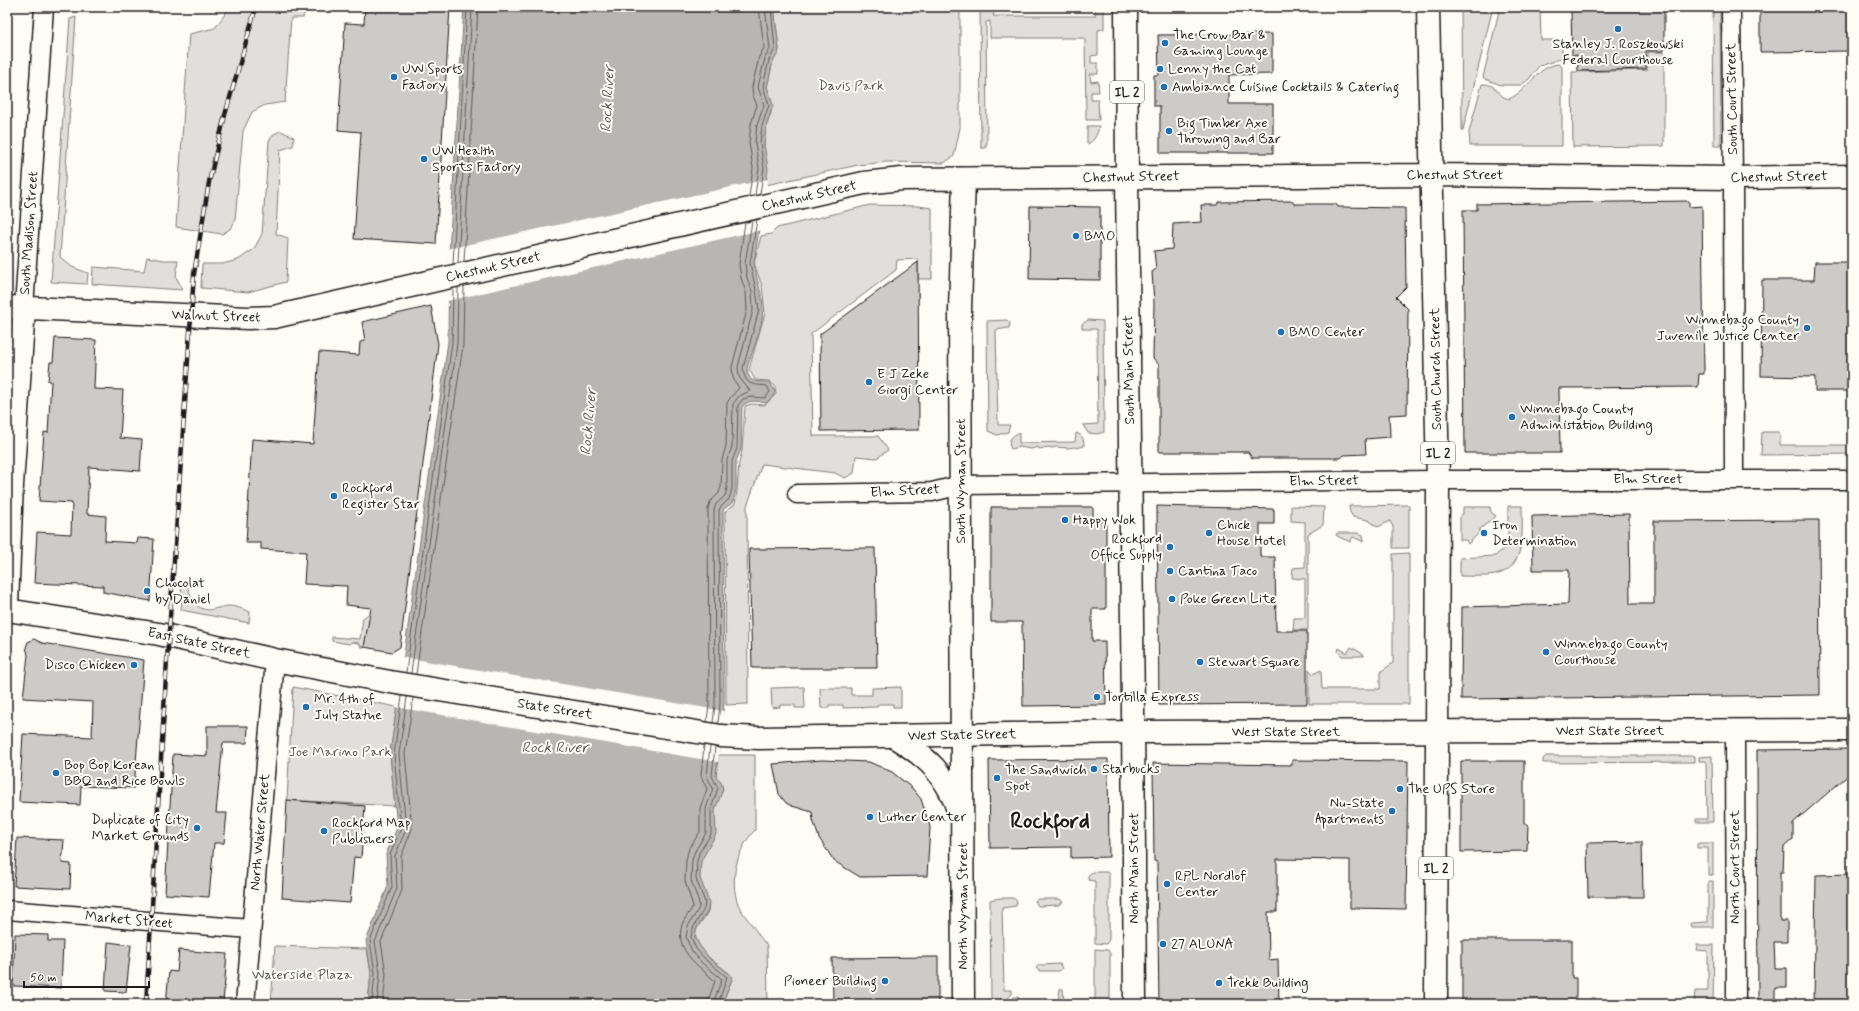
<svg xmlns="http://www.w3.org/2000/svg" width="1859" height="1011" viewBox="0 0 1859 1011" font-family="Mynerve,sans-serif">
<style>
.green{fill:#e0dfdb;stroke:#7e7e7c}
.water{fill:#b7b6b2;stroke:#797876}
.pier{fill:#fdfcf7}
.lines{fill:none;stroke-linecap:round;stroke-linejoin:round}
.shore{stroke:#5a5a58;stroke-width:1}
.building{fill:#cccbc8;stroke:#1c1c1c}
.minor-casing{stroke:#1c1c1c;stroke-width:21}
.tertiary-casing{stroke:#1c1c1c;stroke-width:25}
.secondary-casing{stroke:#1c1c1c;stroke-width:25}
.primary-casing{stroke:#1c1c1c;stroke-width:25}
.minor{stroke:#fdfcf7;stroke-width:18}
.tertiary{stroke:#fdfcf7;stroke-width:22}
.secondary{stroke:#fdfcf7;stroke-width:22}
.primary{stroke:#fdfcf7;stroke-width:22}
.rail-casing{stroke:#1c1c1c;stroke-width:4.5}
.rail{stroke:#fdfcf7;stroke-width:3;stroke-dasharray:9;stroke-linecap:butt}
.poi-dot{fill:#1f6fb2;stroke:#fdfcf7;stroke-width:1.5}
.labels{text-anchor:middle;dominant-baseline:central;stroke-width:4;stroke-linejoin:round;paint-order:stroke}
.shield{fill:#fdfcf7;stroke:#605f5e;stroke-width:1}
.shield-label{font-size:13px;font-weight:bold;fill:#1c1c1c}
.poi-label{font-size:14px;fill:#1c1c1c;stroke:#fdfcf7;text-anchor:start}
.park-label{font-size:14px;fill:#575655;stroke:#fdfcf7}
.street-label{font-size:14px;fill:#1c1c1c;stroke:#fdfcf7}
.water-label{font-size:15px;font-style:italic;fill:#5a5a58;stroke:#fdfcf7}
.town-label{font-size:22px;font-weight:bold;fill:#1c1c1c;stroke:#fdfcf7}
</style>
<rect width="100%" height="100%" fill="#fdfcf7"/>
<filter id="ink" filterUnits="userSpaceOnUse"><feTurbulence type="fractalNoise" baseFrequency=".025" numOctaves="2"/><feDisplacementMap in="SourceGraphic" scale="8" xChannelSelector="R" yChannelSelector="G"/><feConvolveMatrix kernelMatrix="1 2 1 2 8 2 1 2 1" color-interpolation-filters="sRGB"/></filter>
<g filter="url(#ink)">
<path class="green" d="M230,7h76l-3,11h-12l-6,84 -20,3 -13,7 -9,19 -8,90 -5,8 -8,5 -46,-7 13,-193 26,-6z
M774,7h186v121l-6,28 -10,7 -57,-1 -29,3 -92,20 -2,-41 2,-17 5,-14v-15l-4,-11 6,-26 5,-7 1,-5z
M980,7h16l-3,9h102l1,-9h8v22l-6,1v25l-7,1v7h7v11h-8l1,8 7,-1 1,11h-8v8h7l1,20h-13l-1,-82h-95v-17l-4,1 1,122 -2,1 1,3h-5z
M1461,7h32l-30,123h-1z
M1500,7h40l1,33h21v16l-2,3 -21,7 -10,13 -8,6h-20l-16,-6 -2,-2z
M1713,7h7l1,139h-7z
M76,17l-16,240 12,10 16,6 -1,11 -36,-2 19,-263z
M1648,52h16v94l-91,1 -1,-75 75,-2z
M1558,64l4,3v79h-92l-1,-14 13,-48c16,-1 15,13 27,15 20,-9 27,-32 49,-35z
M1087,126h12c-1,7 -5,16 -12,18z
M281,131l13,6 -1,9 -13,4 -4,84 12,4 -2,44 -38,10 -47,-4 1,-24h20l16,-4 16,-11 8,-15 7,-93 5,-7z
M870,205l48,1 14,2v71h-14v-20l-21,1 -1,10 -85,64 2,102h65l10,14 -11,8 -21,-2 -2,17 -9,5 -10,-5 -73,-9 -15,42 1,198 -22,1 -1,-193 10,-8 2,-13 2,-28 3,-12 3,-45 6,-2 14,1 11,-11 -1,-8 -6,-5 -14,-1 -6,-11 16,-56 -3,-27 -8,-23 7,-27 10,-2 6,-6z
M147,257l17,3h14l-2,17 7,13 -91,-6 1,-17 51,4z
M1007,320l3,3 -1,5 -13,2 2,95h12l-2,7 -11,3 -9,-4 -1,-110z
M1088,320l15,1 1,111 -7,2 -9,-1 -5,-8 15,-1 -1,-95h-13l-2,-1v-4z
M1762,432h16l2,2v11h72v9l-91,1z
M1019,433v10l56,-1 1,-9c7,2 8,7 8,13l-7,2 -2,-1 -7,1 -13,-1 -2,1 -5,-1 -9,2 -1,-2 -7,2 -12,-2 -8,2c-4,-7 0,-14 8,-16z
M1409,505v43h-16v-21l-3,-6 -12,6 -10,-7 -15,-3 -3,-5 -1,-6z
M1291,506l33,1 -1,18 -15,9v96h-15l1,-12h11v-39l-13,-1 1,-10 12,-1v-45l-14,-1z
M1508,506h14c0,25 5,62 -27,69 -11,2 -24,1 -35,1v-18l35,-2 13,-11z
M1463,507h27l1,5 5,4 -16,13 -1,4 -11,11 -2,-4h-6v-25l3,-1z
M1338,533h20l5,2 1,5 -2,1 -9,-4 -3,5 -13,-6 -1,-2z
M1409,553v151h-100v-35l4,5 8,-4 1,19h58v-17l13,-9v-109z
M186,584c5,6 3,14 9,20 12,11 20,3 33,2 8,0 15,3 22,6l-1,11 -68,-13 1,-12 -1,-13z
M371,612l-7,35h-3l-2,-4 -7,-1 -3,2 -17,-3v-4l28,2 3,-21z
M1351,647l12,7 1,2h-22l-4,-4 1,-4 8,5z
M293,687l104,20 -7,47 5,52 -108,-6z
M804,687l1,21h-10v-3h-15v2l-8,1 -1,-20z
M901,687v20h-8v-3h-15l-1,3 -34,1v-3h-14v3h-8l-1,-20h31v7h21v-7z
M718,755h37v75c-18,19 -26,49 -17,74 3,8 9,14 14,21 5,7 8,13 15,20l1,59h-46l10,-25 -1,-4c-12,-11 -31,-20 -35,-37 -3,-10 9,-18 12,-27 3,-11 -6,-22 -8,-32 -1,-4 0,-8 0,-12 1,-12 10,-28 14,-40 2,-6 -1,-12 1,-18 4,-15 13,-20 1,-33z
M1546,756h148v6l-151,1v-4z
M1712,756l1,66h-17v-3h11l-1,-58h-7v-4z
M1699,843h14v32h-5v-27h-11v-4z
M1092,872h15l2,2v66l-3,4 -11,-1v-62l-7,-1v-4z
M1708,881h5v46h-22l-1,-3 1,-1 17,-1z
M1000,898h13l4,3 -1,5 -14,2 2,82h8v4l-6,6h-13l-2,-3 -1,-97z
M1038,899h22l3,3 -4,3 -21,1 -3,-5z
M1697,945h17l-1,59h-121l102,-1 1,-12h13v-40l-12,-1z
M275,946l92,3 4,24 -3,31h-97z
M1095,949l13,1 2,4v50h-29l5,-3 9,-1z
M1060,964l2,5 -3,2h-20l-3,-3 3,-3z
M1060,989h3l1,15h-55l5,-7h4v6l40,-1z"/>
<path class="water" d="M464,7h310l5,42 -1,5 -5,7 -6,26 6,18 -7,22 -2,17 4,25 -14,94c2,16 9,31 9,47 -1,19 -10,39 -16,58 2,17 10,13 23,14l5,10 -3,6 -6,5c-9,-2 -18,-4 -24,4l-1,42 -5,12v28l-3,13 -10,8 1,194 -8,72 5,6 2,7 -8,21 1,24 -15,27 -1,17 9,24 -1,8 -12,19 -1,8 5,9 10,13 21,16 1,4 -10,25h-354l3,-31 -5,-32 22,-55 -2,-32 11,-26 -7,-74 58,-412 1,-89z"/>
<path class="pier" d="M768,179l-7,51 -314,71v-52z
M402,657l322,54 -6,51 -323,-55z"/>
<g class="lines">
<path class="shore" d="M760,194l4,-26 -4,-25 2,-17 7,-21 -6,-19 6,-26 6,-11 -4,-42
M755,195l4,-27 -4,-25 2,-18 7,-20 -6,-18 7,-29 5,-9 -5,-42
M749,197l4,-29 -4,-26 2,-18 6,-19 -4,-9 -1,-9 7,-30 5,-9 -5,-41
M464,262l14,-255
M458,263l14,-256
M453,264l14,-257
M406,672l46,-329 1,-54
M411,673l46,-329 1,-56
M416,674l47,-329 1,-59
M707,722l2,-18 -1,-195 2,-7 9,-9 2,-6 1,-27 4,-14 1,-43 3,-5 9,-10 -6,-10 -1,-11 15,-57 -1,-18 -5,-14 -2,-14 6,-42
M713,723l2,-19 -1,-194 2,-6 9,-8 2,-8v-28l5,-13 1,-43 6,-8 11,-5 -11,-14 -1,-10 15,-57 -1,-19 -5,-13 -2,-14 7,-43
M718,723l2,-19 -1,-195 10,-10 3,-10v-28l5,-13 1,-43 5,-6 8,-2 14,1 5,-6 -3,-6c-14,-2 -22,1 -24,-18l16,-58 -3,-20 -6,-27 7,-43
M704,745l-3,31 6,13 -7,19v24l-11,16 -3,12 -1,21 8,25c-3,7 -9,12 -11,19 -8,26 17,41 33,56l-8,23
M710,746l-3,31 6,11 -7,21v24l-11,18 -3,9 -1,20 8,23v5l-11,18 -2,11 6,14 11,13 19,15 -9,25
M715,747l-3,29 6,12 -7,21v25l-12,19 -2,8 -1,18 9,23 -1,7 -11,19 -2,9 5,12 11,12 20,16 -9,27
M372,1004l3,-31 -5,-32 22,-54 -2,-32 11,-27 -7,-74 8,-58
M377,1004l3,-31 -5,-31 22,-54 -2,-32 11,-27 -7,-75 8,-57
M383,1004l3,-30 -5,-32 21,-52 -1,-33 11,-28 -7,-75 8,-56"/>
</g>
<path class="building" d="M365,7h85l-14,237 -82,-5 7,-107 -23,-2 7,-107 19,1z
M1571,7h93v44h-18v18l-68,2 -1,-16 -5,1z
M1760,7h92v44l-92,1z
M1272,34v40l-43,1v29h44v49h-113v-47h-6v-31h5l-1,-40z
M1292,201l2,3h42l2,3 67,1 1,79 -10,10 12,12 -1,105 -18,1 1,22 -25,2 1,15 -22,1 -3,3h-89l-4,-6h-89v-87l-6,-7 1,-55 -2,-31 4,-3 -2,-18 18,-2 1,-25 29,-2 -1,-17h16l2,-3z
M1689,201v6l13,-1 2,168h-5l-1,13 -139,1 1,65h-95l-2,-243h14v-6z
M1030,206l70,1v73l-71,-1z
M918,262l1,168 -98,1 -1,-97z
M1815,262h37v129h-37v-14l-54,-1 1,-96h52z
M431,306l7,38 -38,303 -8,5 -28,-5 7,-39 -25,-3 1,-19 -43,-2 2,-32 -45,-3v-6h-15l6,-104 61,5 6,-92 40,3 1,-13 5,-1 -3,-19z
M55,338l41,2 -2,49 29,1 -3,48 22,2 -2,31 -51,-4 -2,47 19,2 -1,25 32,2 1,-5 16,1 -4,62 -47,-9v-6l-69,-3 3,-51 34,2 1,-31 -33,-2 5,-69 4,1 3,-52h-3l2,-19h3z
M1157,506l117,3v15h-14v33h15l1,74h31v73l-148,1z
M991,507h102v14l13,1v87h-14v32h13l1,64 -83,1 -1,-84h-31z
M1629,514l1,90h24v-83l165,-1 1,175 -359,4 1,-92 106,-3 1,-34h-36l-1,-54z
M875,548l2,120h-125l-3,-119z
M34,639l8,4 102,17 -10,128 -53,-2 -1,19 -61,-3 4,-68 69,3 1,-35 -70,-4 5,-43 -2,-8 2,-5z
M207,726h41l-1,17h-24l-7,70h11l-3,30h-10l-5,54 -44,-3 8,-140 34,2z
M1852,749v23l-59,51v16l-9,8 -1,25h-3v49h7v21h-13l1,26h12v20h-12v16h-17l-1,-254z
M1108,759l1,98 -38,1v-11l-81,1 -1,-88z
M822,760l47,2 23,10 20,16 9,11 9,28 -3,49 -67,1 -26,-16 -15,-23 -6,-18 -1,-8 -20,-6 -6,-3 -7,-9 -6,-30z
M1292,760l116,1 -2,148 -56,-1v-48l-73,-1v53h-9l1,48 9,-1 1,45h-120l-2,-142 -3,-1 -1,-98 139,2z
M1461,761h63v63h4l-1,27 -66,1z
M287,800l78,6 -4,52 -7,-1 -4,46 -68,-5z
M17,838l47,2 -2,23 9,1 -1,25 -56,-3z
M1642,842l1,55h-55l-1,-54z
M1852,874v130h-38l2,-129z
M15,934l33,1v6h15l-2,47 -48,-2z
M1462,940h110v38h4v26h-114z
M108,942l23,3 -5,47 -21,-1z
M179,950l48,4 -4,50h-57l3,-33 8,1z
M938,957v47h-105l-1,-46z"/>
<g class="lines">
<g class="minor-casing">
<path id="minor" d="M1731,7l2,171 1,301
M24,308l20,-301
M797,494l135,-2 29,-7 477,-5h414
M1735,731l1,273
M7,910l244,19
M245,1004l30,-344"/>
</g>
<g class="tertiary-casing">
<path id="tertiary" d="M1127,177l6,535 2,292
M7,604l5,-119 12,-177"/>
</g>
<g class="secondary-casing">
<path id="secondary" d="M7,610l152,24 116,26 115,22 331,54 38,2 374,-6 719,-2"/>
</g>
<g class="primary-casing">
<path id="primary" d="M1126,7l1,170
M1428,7l10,473 -2,524
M7,307l241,11 26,-1 590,-134 38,-4 529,-4 302,3 119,-2
M893,736c34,21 54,38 66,77
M963,1004l-3,-694 4,-131"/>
</g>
<use href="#minor" class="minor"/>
<use href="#tertiary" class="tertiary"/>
<use href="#secondary" class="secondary"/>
<use href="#primary" class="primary"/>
<g class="rail-casing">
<path id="rail" d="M146,1004l21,-344 27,-386 15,-92 16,-67 31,-108"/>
</g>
<use href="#rail" class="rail"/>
</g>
</g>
<g class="poi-dot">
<circle cx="1618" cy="29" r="4"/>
<circle cx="1165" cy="43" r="4"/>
<circle cx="1160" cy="69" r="4"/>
<circle cx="394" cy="77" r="4"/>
<circle cx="1164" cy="87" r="4"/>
<circle cx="1169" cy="131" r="4"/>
<circle cx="424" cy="159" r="4"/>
<circle cx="1076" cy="236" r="4"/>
<circle cx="1807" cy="328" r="4"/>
<circle cx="1281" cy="332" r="4"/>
<circle cx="869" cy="382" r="4"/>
<circle cx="1512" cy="417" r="4"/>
<circle cx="334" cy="496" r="4"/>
<circle cx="1065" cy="520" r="4"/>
<circle cx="1209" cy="533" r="4"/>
<circle cx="1484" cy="533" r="4"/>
<circle cx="1170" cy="547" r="4"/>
<circle cx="1170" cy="571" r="4"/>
<circle cx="147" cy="591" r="4"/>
<circle cx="1172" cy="599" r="4"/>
<circle cx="1546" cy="652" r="4"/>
<circle cx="1200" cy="662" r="4"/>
<circle cx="134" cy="665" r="4"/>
<circle cx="1097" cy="697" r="4"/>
<circle cx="306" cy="707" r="4"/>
<circle cx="1094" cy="769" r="4"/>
<circle cx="56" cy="773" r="4"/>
<circle cx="997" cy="778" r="4"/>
<circle cx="1400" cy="789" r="4"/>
<circle cx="1392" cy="811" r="4"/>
<circle cx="870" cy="817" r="4"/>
<circle cx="197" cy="828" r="4"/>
<circle cx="324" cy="831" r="4"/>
<circle cx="1167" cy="884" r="4"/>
<circle cx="1163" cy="944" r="4"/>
<circle cx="885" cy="981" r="4"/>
<circle cx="1219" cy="983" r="4"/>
</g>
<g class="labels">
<g class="shield">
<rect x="1110" y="81" width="34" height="22" rx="3"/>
<rect x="1421" y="442" width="34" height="22" rx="3"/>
<rect x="1419" y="857" width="34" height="22" rx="3"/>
</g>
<g class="shield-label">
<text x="1127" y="92">IL 2</text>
<text x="1438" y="453">IL 2</text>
<text x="1436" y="868">IL 2</text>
</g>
<g class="poi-label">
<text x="1173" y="35">The Crow Bar &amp;<tspan x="1173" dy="16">Gaming Lounge</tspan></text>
<text x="1618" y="44" text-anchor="middle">Stanley J. Roszkowski<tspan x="1618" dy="16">Federal Courthouse</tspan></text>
<text x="402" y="69">UW Sports<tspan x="402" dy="16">Factory</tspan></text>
<text x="1168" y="69">Lenny the Cat</text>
<text x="1172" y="87">Ambiance Cuisine Cocktails &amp; Catering</text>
<text x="1177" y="123">Big Timber Axe<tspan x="1177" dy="16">Throwing and Bar</tspan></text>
<text x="432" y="151">UW Health<tspan x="432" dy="16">Sports Factory</tspan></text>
<text x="1084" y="236">BMO</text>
<text x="1799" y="320" text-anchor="end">Winnebago County<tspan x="1799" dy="16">Juvenile Justice Center</tspan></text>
<text x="1289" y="332">BMO Center</text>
<text x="877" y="374">E J Zeke<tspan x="877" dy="16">Giorgi Center</tspan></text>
<text x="1520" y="409">Winnebago County<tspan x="1520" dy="16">Administation Building</tspan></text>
<text x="342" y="488">Rockford<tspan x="342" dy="16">Register Star</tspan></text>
<text x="1073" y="520">Happy Wok</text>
<text x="1217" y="525">Chick<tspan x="1217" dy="16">House Hotel</tspan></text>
<text x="1492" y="525">Iron<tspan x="1492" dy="16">Determination</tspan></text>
<text x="1162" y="539" text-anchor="end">Rockford<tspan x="1162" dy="16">Office Supply</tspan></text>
<text x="1178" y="571">Cantina Taco</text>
<text x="155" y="583">Chocolat<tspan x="155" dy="16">by Daniel</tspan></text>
<text x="1180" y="599">Poke Green Lite</text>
<text x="1554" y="644">Winnebago County<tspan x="1554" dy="16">Courthouse</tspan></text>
<text x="1208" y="662">Stewart Square</text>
<text x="126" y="665" text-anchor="end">Disco Chicken</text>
<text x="1105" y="697">Tortilla Express</text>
<text x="314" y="699">Mr. 4th of<tspan x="314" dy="16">July Statue</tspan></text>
<text x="64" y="765">Bop Bop Korean<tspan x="64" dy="16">BBQ and Rice Bowls</tspan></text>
<text x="1102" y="769">Starbucks</text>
<text x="1005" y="770">The Sandwich<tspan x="1005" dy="16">Spot</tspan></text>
<text x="1408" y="789">The UPS Store</text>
<text x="1384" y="803" text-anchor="end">Nu-State<tspan x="1384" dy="16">Apartments</tspan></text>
<text x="878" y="817">Luther Center</text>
<text x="189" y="820" text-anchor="end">Duplicate of City<tspan x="189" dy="16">Market Grounds</tspan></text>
<text x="332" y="823">Rockford Map<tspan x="332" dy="16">Publishers</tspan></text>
<text x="1175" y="876">RPL Nordlof<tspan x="1175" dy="16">Center</tspan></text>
<text x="1171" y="944">27 ALUNA</text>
<text x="877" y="981" text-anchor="end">Pioneer Building</text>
<text x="1227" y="983">Trekk Building</text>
</g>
<g class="park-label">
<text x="851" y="86">Davis Park</text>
<text x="340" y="752">Joe Marino Park</text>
<text x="302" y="975">Waterside Plaza</text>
</g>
<g class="street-label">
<text transform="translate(1732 99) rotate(-91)">South Court Street</text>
<text x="1455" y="175">Chestnut Street</text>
<text transform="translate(1131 177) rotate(-1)">Chestnut Street</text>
<text transform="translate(1779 177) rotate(-1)">Chestnut Street</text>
<text transform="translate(809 196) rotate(-13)">Chestnut Street</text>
<text transform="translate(29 233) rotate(-86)">South Madison Street</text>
<text transform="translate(493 267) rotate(-13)">Chestnut Street</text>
<text transform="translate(216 316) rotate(2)">Walnut Street</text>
<text transform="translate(1436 369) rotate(-91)">South Church Street</text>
<text transform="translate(1129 370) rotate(-91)">South Main Street</text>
<text x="1648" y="479">Elm Street</text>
<text transform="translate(961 481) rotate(-90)">South Wyman Street</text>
<text transform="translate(1324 481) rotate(-1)">Elm Street</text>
<text transform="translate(905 491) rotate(-3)">Elm Street</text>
<text transform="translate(199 643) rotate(12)">East State Street</text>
<text transform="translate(555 709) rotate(9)">State Street</text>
<text x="1610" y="731">West State Street</text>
<text x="1286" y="732">West State Street</text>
<text transform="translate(962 735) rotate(-1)">West State Street</text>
<text transform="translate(260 832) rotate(-85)">North Water Street</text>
<text transform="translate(1735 867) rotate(-90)">North Court Street</text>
<text transform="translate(1134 868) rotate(-90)">North Main Street</text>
<text transform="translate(963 906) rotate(-90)">North Wyman Street</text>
<text transform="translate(129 920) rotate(5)">Market Street</text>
</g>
<g class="water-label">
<text transform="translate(608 99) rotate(-87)">Rock River</text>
<text transform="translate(589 422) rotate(-85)">Rock River</text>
<text x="555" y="748">Rock River</text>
</g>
<g class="town-label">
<text x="1050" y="822">Rockford</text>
</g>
</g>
<rect width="1859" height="1011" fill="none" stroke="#fdfcf7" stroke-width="24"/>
<rect x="12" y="12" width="1835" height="987" fill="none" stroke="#1c1c1c" stroke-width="1.5" filter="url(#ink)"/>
<path d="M24 981v6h125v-6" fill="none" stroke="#1c1c1c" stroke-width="2"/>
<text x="30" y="981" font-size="12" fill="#1c1c1c" stroke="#fdfcf7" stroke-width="3" paint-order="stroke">50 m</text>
</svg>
